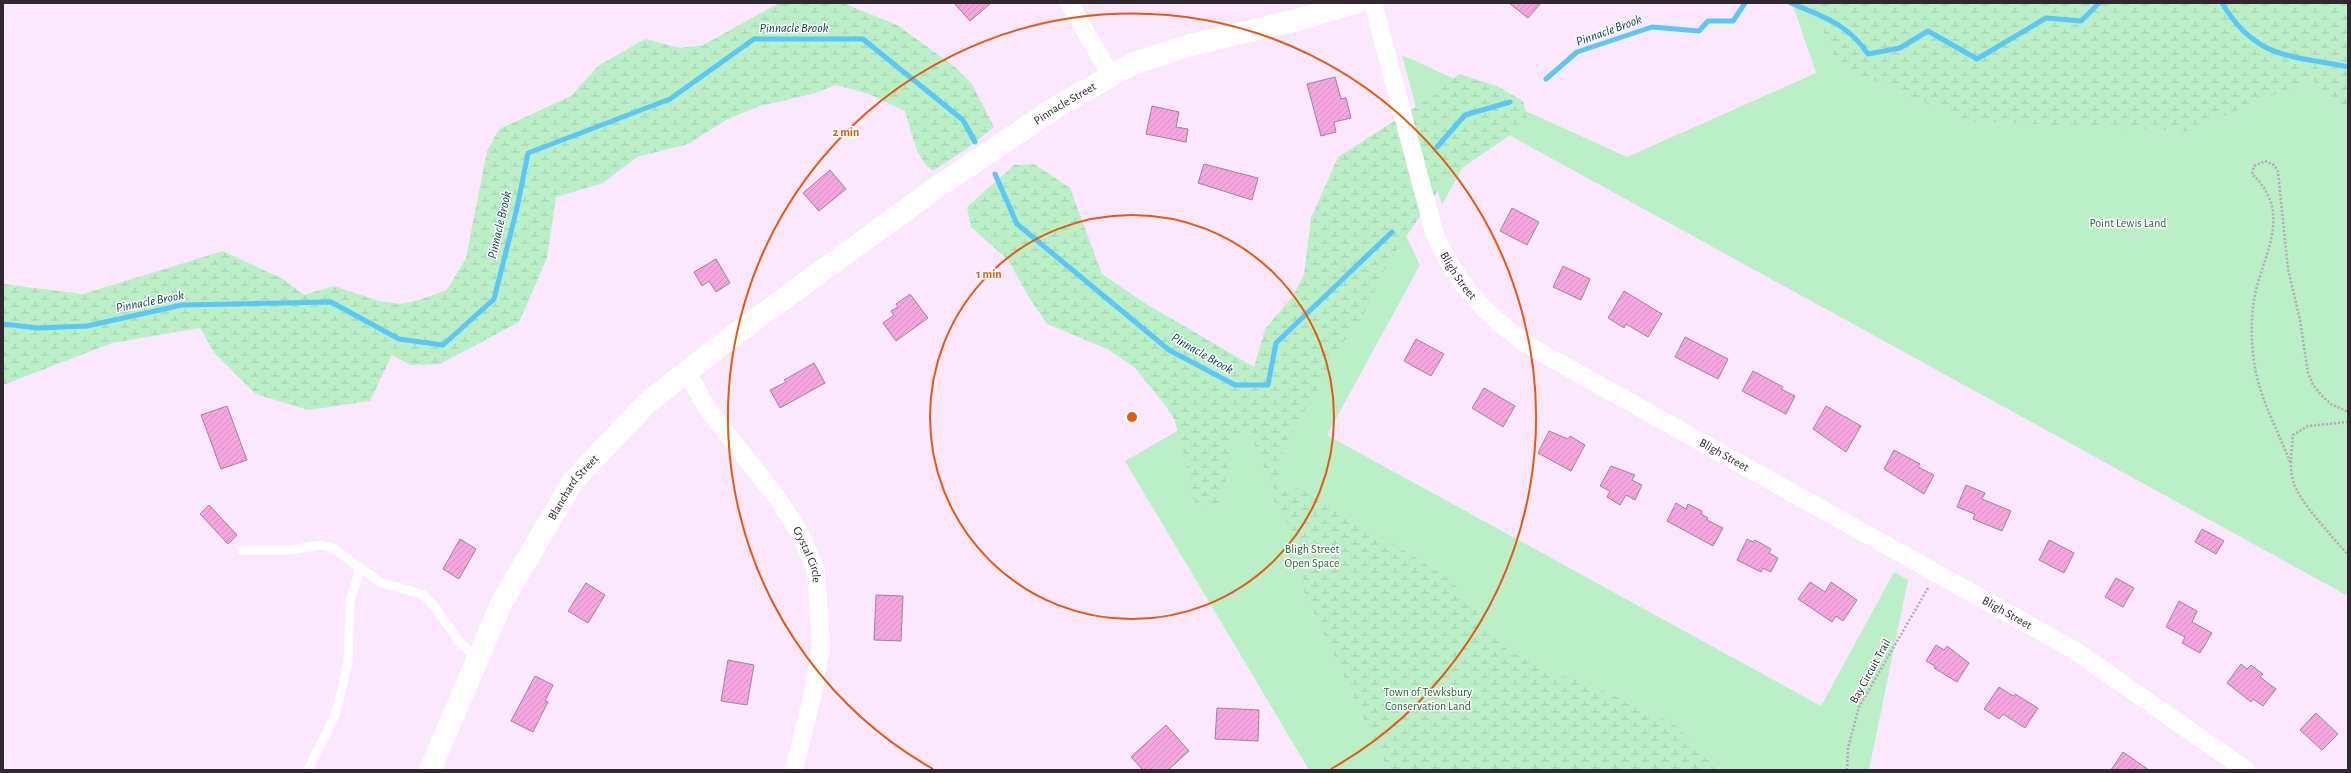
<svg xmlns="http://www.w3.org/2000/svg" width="2351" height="773" viewBox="0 0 2351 773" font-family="'Alegreya Sans',sans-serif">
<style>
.green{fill:#bbefc8}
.wetland{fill:url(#wetland-marsh)}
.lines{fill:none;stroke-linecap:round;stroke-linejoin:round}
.stream{stroke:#59c7f8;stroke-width:5}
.building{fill:url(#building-hatch);stroke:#a08398}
.path{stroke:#b6a6b8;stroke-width:2.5;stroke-dasharray:2 2;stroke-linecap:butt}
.lane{stroke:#fff;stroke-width:9}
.street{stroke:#fff;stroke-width:18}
.secondary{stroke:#fff;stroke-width:22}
.ring{fill:none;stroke:#e8590c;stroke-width:2}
.labels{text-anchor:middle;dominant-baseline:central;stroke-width:3;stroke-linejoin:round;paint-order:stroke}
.street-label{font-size:12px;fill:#302731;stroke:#fff}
.park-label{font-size:12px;fill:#29663e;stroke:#fff}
.water-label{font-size:13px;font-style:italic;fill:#073a4d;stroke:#fff}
.centre{fill:#e8590c;stroke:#fff;stroke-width:2}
.ring-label{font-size:12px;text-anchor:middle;font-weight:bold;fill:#e8590c;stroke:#fff;stroke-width:3;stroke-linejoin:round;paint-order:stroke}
</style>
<defs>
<pattern id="wetland-marsh" width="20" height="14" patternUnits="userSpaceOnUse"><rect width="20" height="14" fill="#bbefc8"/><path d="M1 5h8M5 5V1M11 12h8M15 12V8" fill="none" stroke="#a1cdac"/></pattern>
<pattern id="building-hatch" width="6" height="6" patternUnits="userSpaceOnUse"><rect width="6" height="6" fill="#f6a5e1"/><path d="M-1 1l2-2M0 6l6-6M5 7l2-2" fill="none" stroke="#d38ec2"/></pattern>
</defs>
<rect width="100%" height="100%" fill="#fce8fe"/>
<path class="green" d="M1792,3h556v593l-839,-461 -44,28 -23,42 -40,-150 225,102 189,-84z
M1399,209l8,29 13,27 -93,170 494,271 73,-134 14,8 -39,190h-560l-184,-309 129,-74z"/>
<path class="wetland" d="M779,3h64l54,22 58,42 17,17 22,43 -29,23 -32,21c-17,-11 -22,-41 -28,-60l-36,-17 -33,-9 -24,9 -55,13 -31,13 -38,24 -51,13 -34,26 -47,14 -9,61 -28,64 -79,42 -30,1 -18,-10 -22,46 -62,9 -52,-16 -41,-40 -15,-26 -88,15 -109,42v-101l80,10 140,-43 60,28 21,16 30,-9 45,15 21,3 19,-4 28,-10 19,-32 21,-107 12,-22 72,-33 27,-30 47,-27 35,9 23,-3z
M1812,3h536v110l-36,-34 -124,52 -220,-10 -131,-56z
M1459,74l38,12 26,15 5,22 -82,56 -54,78 -14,23 -7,23 -38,54 -14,32 -14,20 -21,38 -5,23 -1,23 24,-6 149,93 56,70 49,25 27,6 91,43 36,34 5,12h-324l-9,-12 -78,-167 -4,-44 -29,-52 7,-2 -8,-9 -21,-54 -17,5 -6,44 -8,26 -22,1 -21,-85 -9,-15 -32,-39 -27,-18 -60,-25 -17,-25 -22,-39 -37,-33 -4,-20 47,-42 20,-1 36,24 32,86 46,31 106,62 11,-38 28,-33 11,-21 7,-57 27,-61 95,-61z"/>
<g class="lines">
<path class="stream" d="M1791,3c32,14 56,20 77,51l32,-6 28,-17 49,28 69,-41 35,3 18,-18
M2222,3c34,57 69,52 126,64
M1546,79l31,-27 75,-25 47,4 9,-10h25l12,-18
M1437,147l28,-32 45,-13
M995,174l22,50 152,126 66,35h33l8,-42 116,-111
M3,324l35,4 49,-2 95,-21 149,-3 68,37 44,6 51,-46 23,-91 11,-55 142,-54 84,-60h109l100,81 12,22"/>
</g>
<path class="building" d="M954,3h37l-21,18z
M1509,3h32l-13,15z
M1335,77l6,22 5,-1 5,20 -17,4 2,10 -15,4 -14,-52z
M1152,106l27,6 -3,15 12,2 -2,13 -40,-8z
M1204,164l54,14 -6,22 -54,-17z
M830,170l16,19 -27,22 -16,-18z
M1512,208l27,14 -12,23 -27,-14z
M716,259l14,24 -14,9 -7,-11 -7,5 -8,-14z
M1563,266l27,13 -9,21 -28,-13z
M1624,291l38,23 -14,23 -22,-13 -2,4 -16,-10z
M910,294l18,24 -32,23 -13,-18 11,-8 -3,-4 7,-4 -2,-3z
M1685,337l43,22 -10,20 -43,-22z
M1416,339l28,15 -13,22 -27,-15z
M814,363l11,20 -45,25 -10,-18 16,-8 -2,-2z
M1753,371l30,16 -2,2 14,7 -9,18 -44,-23z
M1484,388l31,18 -12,21 -31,-19z
M227,406l20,54 -26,9 -20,-54z
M1826,406l35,20 -15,26 -33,-23z
M1549,431l19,8 2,-3 15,9 -14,26 -33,-18z
M1894,450l26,14 -2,3 16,8 -10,19 -40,-25z
M1611,466l24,9 -3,5 10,5 -7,15 -9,-5 -6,10 -13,-8 3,-6 -10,-5z
M1966,485l19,8 -3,6 29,12 -9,20 -29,-12 2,-5 -18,-7z
M1676,503l10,6 2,-5 14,7 -1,3 7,4 -1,2 16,8 -10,18 -46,-25z
M209,505l28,30 -9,9 -28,-30z
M2202,529l22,12 -8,13 -21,-12z
M460,539l16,10 -17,30 -16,-10z
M1747,539l6,3 2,-2 16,9 -2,4 9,5 -7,14 -8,-4 -2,4 -24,-12z
M2049,540l25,13 -10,20 -25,-13z
M2116,578l18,10 -11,19 -18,-10z
M1810,582l15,10 6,-10 26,18 -14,21 -7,-5 -4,6 -34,-23z
M586,583l19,12 -17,28 -20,-12z
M876,595l27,1 -2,45 -27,-1z
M2179,601l18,10 -5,11 20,11 -12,20 -18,-10 3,-6 -19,-10z
M1936,645l8,5 3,-4 22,17 -12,19 -23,-14 1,-2 -9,-5z
M728,660l26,5 -7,40 -26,-4z
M2241,664l6,5 4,-4 12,9 -3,3 16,12 -13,17 -10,-7 -2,3 -24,-19z
M535,676l18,9 -8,16 3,1 -15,30 -22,-11z
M1999,687l14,9 2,-2 23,14 -13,20 -22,-14 -4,5 -15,-10z
M1217,708l42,2 -1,31 -43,-2z
M2316,713l22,21 -16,16 -22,-20z
M1166,725l23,26 -21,19h-25l-12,-13z
M2123,752l26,18h-38z"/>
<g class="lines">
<path class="path" d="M2348,422l-40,4 -15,9c-1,15 -4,30 0,46 6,21 40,56 55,74
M2290,462c-14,-36 -34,-70 -37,-109 -2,-21 -2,-42 3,-63 11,-43 35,-79 -4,-116l2,-8 11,-5 9,4 4,7 10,97 12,51 8,53 5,12 8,10 10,9 17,8
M1847,770l1,-22 11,-41 69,-119"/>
<path class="lane" d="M242,550h48l31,-5 12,3 48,35 41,11 13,13 26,37 17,14
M308,770l26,-52 7,-25 7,-32 2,-60 10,-32"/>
<g class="street">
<path d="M1069,3l42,73"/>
<path id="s1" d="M1373,3l61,229c22,52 51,83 97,115l543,303 172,120"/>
<path id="s2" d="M687,371l19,36 72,92 22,35 16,36 5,76 -8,47 -19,77"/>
</g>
<path class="secondary" id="s3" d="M430,770l72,-168 71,-121 74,-78 83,-65 206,-150 119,-80 77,-44 58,-19 115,-27 50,-15"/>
</g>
<g class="ring">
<circle cx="1132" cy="417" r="202"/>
<path d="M933 769A404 404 0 1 1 1331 769"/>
</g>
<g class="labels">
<g class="street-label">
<text stroke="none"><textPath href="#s3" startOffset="945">Pinnacle Street</textPath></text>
<text stroke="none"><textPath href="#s1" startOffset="287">Bligh Street</textPath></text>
<text stroke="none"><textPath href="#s1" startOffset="611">Bligh Street</textPath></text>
<text stroke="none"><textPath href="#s3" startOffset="318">Blanchard Street</textPath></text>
<text stroke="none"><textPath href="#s2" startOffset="221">Crystal Circle</textPath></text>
<text stroke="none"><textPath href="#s1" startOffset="935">Bligh Street</textPath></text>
<text transform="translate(1870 671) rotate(-61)">Bay Circuit Trail</text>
</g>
<g class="park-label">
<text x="2128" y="223">Point Lewis Land</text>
<text x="1312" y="549">Bligh Street<tspan x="1312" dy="14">Open Space</tspan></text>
<text x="1428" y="692">Town of Tewksbury<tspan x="1428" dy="14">Conservation Land</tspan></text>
</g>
<g class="water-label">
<text x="794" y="28">Pinnacle Brook</text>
<text transform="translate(1609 31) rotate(-20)">Pinnacle Brook</text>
<text transform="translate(500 225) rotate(-77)">Pinnacle Brook</text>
<text transform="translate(150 302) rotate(-11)">Pinnacle Brook</text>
<text transform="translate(1202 354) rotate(30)">Pinnacle Brook</text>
</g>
</g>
<circle cx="1132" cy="417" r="6" class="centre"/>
<g class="ring-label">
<text x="846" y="136">2 min</text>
<text x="989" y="278">1 min</text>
</g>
<rect width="2351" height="773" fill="none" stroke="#302731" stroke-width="8"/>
</svg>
